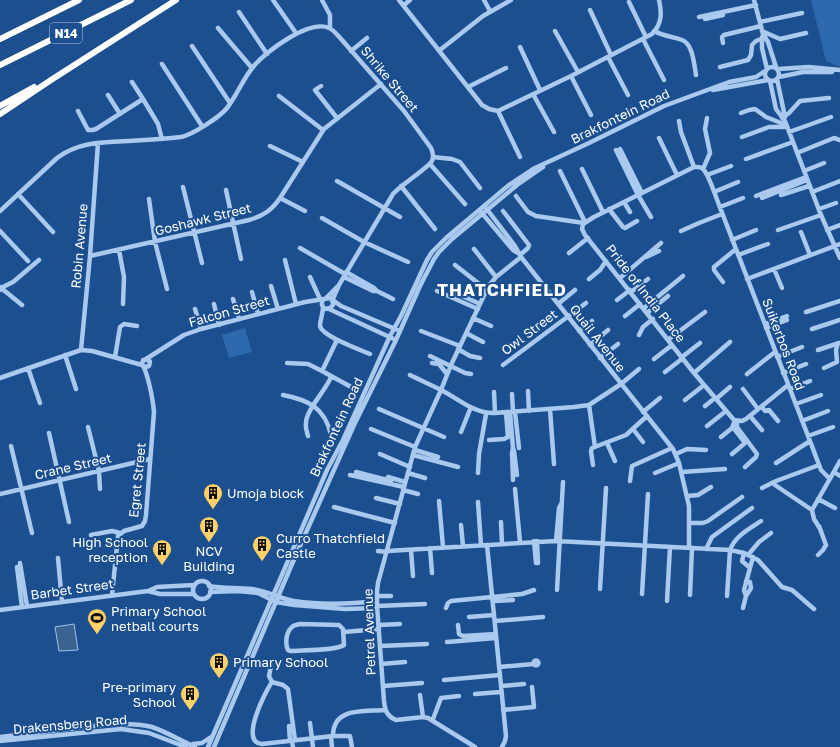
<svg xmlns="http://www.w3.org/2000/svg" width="840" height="747" viewBox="0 0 840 747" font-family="'Golos Text',sans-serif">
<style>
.green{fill:#2e69ad}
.water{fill:#3c6290;stroke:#9cc4f0}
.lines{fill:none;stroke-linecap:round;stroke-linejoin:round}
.minor{stroke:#a9c9ee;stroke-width:4.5}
.highway{stroke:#fff;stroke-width:6}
.labels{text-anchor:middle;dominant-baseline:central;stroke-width:4;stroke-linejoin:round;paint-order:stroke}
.shield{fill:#1b4f8f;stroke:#bbcadd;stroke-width:1}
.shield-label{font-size:12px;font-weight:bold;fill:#fff}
.street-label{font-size:13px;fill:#fff;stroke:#1b4f8f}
.poi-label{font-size:13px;fill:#fff;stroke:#1b4f8f;text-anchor:start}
.district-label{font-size:17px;font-weight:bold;letter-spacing:1px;fill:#fff;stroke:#1b4f8f}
</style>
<rect width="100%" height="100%" fill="#1b4f8f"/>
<path class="green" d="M811,0h29v67l-14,-6z
M245,328l7,24 -23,6 -7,-23z"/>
<path class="water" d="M74,624l4,26 -19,1 -4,-24z"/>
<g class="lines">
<path class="minor" d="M273,0l23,33
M322,0l8,15v13
M399,0l83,105 7,4 9,2 73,-35 81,-42c10,-10 10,-21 7,-34
M484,0l6,11
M754,0l9,34 5,8 8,25
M629,2l17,35
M404,5l6,-5
M590,10l21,45
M239,12l28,42
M699,17l57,-12
M705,19l18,-4
M760,22l42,-9
M218,28l34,40
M555,31l23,41
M654,31c11,6 18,5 28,9 11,4 12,24 14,35
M762,31l18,8 26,-6
M762,37v11l5,21
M643,39l21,41
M723,43l-1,-6 2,-2 37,-9
M192,46l38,57
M520,47l20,43
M440,50l43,-34 28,-16
M351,51l16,-13
M608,57l20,38
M162,64l40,62
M765 74a7 7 0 1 1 14 0a7 7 0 1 1-14 0Z
M720,67l28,-7 3,-5 1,-10 4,-4 5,-2
M778,69l31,-2 31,3
M571,76l20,39
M779,77l24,-5h29
M777,79l8,38
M770,81l6,28 9,12 36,94 19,43
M321,86l-6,4 22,28
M468,87l38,-19
M713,90l55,-10
M533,94l21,38
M108,95l12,19
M279,96l44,34
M143,99l15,25 4,15
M78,111l10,19h5l3,-1 47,-30 -11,-17
M498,111l22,46
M741,113l8,-3 6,-1 11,8 20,8
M782,118l7,-5 11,-12 29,-3
M679,121l2,11 13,35
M789,132l42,-15
M742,137l27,-10h18
M659,138l18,37
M270,146l33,16
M620,149l22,44
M616,150l22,45 13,22
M797,153l37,-15 6,2
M433,157l19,2 8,3 20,26
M746,159l47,-17
M430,164l35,40
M582,169l21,43
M703,169l7,-16 -5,-24 2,-11
M560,171l25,51
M804,171l20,-8
M707,175l24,-9
M337,181l63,36
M401,186l34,43
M183,187l19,76
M226,190l15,69
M714,192l24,-10
M812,192l28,-11
M18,194l35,38
M781,195l28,-9
M516,196l12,16 8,4 48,7
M756,196l50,-19
M280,198l25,13
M762,198l45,-18
M149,199l6,43 12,47
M624,202l6,10
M720,207l23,-9
M486,208l29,38 6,11 152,192 6,14 10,43v41
M609,209l14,18 2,1 12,-7
M819,209l17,-6
M0,211l57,-53c21,-16 46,-16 71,-17 18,-1 36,-2 53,-4 11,-2 39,-20 46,-29 10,-13 16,-29 26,-41 12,-15 56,-48 76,-39 5,2 9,8 13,12l62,71 27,37c2,4 3,8 1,13 -3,6 -31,24 -39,33l-54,91 -7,16
M503,211l26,34 -1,3 -8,7
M481,212l32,38 5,3
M322,218l42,24 44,20
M778,230l43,-15
M827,230l13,-5
M0,231l28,30
M681,231l18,-8 23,-9
M801,232l9,23
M732,240l24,-10
M300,248l45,26
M474,249l22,28
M119,250l5,27 -1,27
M569,253l19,-15
M738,255l30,-11
M90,256l159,-36c14,-4 23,-10 31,-22l44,-69 57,-45
M646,257l13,-6
M285,260l11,44
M455,265l32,25
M774,269l8,19
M346,272l28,16 3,3 16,8
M310,277l10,22
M344,277l29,14h4
M620,278l41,-35
M589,279l11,-9 6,-9
M747,279l93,-35
M723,282l-9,-12v-3l22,-18
M271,286l7,23
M0,287l22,18
M0,290l1,-2 12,-6 26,-22
M437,291l41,18
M252,292l6,22
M631,292l17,-13
M456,293l24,11
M326,298l12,-12
M233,299l6,20
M617,300l13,-10
M333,301v4l-3,3 -5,1c-4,-3 -4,-7 -1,-10l6,-1 11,8 59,25
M214,304l5,21
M558,304l17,-14
M323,307c0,6 -3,14 -3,19 2,10 40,24 50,28
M644,308l39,-32
M195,309l6,20
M329,309l67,31
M806,312l34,-11
M647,313l21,-17
M625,316l15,-12
M473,318l18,8
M765,324l22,-8
M766,328l21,-8
M812,329l28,-9
M421,331l39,15
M579,331l13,-10
M466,333l17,9
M639,335l4,-8 10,-8
M669,339l36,-27
M337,340l-15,31 31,17
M590,345l18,-15
M458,349l12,7 10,2
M81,350l9,-94 8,-113
M818,350l21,-7
M65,355l11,34
M430,356l35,17 6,1
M115,357l5,-30 4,-3 13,2
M682,357l18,-14
M777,357l25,-10
M600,358l18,-14
M146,359l38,-24 17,-6 104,-27 19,-3
M654,359l18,-14
M287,363l21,1 14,7
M432,363l7,1 8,10
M503,365l83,-62
M28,368l12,35
M824,368l13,-6 -1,-12 2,-7
M665,372l18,-14
M694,373l36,-31
M783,373l23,-9
M747,374l28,-22
M410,375c10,5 21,10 31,15 18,9 33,24 54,23l79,-6 15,-2 32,-21 18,-15
M0,378l81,-28 11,1 50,14
M788,385l-42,34 -4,2 -8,-1 -40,-47 -109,-138 -3,-6 1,-5 11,-7 100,-50c3,0 6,-1 9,2 6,5 14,32 18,41l89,231 11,29 9,9
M743,389l15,20
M790,389l20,-8
M528,391l1,20
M494,392l1,21
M512,394l1,18
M283,395c26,5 42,13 48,40
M716,399l14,-12
M685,400l19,-15
M796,404l25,-9
M589,405l6,42
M705,406l10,-8
M762,407l3,4 4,-1 9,11
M379,409l65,28
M550,409l4,55
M510,412l3,36 1,3 3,24
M515,412l4,36
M643,412l17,-14
M750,416l12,14
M737,421v6l20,27 -1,3 -11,10
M802,421l26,-10
M707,426l19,-15
M88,427l11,44 1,18
M371,429l44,18
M633,429l10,13
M461,432l10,-25
M49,433l20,89
M308,436c-1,-4 -3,-9 -2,-13 0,-13 20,-33 25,-46
M808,436l25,-9
M721,437l11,-9 3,-8
M489,440l15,-1 4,-2 -2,-24
M607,443l8,18
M11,446l21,87
M513,448l-1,5 1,27
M415,450l23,7
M380,454l30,13
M676,454l11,-5 19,1
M732,454l13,-11 -10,-13
M413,455l45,12
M776,463l34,-22
M593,465l-2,-14 1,-3 34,-13 21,-19
M356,472l35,9
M682,472l43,-3
M834,472l6,4
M408,473l17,5
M478,473l1,-19 7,-40
M655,473l24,-10
M350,475l54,12
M388,477l17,5
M630,481l2,-15 40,-18
M775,485l37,25
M762,488l14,-7 43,-16
M515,489l5,53
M403,490l15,4
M0,494l150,-35
M688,496l10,-1 13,-8
M376,498l24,6
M818,499l17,9
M439,501l4,46
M478,502l3,43
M334,507l61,16
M501,522l1,22
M689,523h14l5,-2 34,-24
M461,525l2,21
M819,527l-5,-8 -2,-9 28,-49
M91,535l21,-4 8,2
M534,541l2,22h2l-1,-22
M556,541l3,-33 2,-4
M487,545l19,191 -1,5 -3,6
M430,548l2,25
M706,549l6,-12 40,-29
M411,550l2,26
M378,551l9,1
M387,551l169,-10 174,9 14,3 14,7 24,27 10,3 22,19
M744,553l-2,8 7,6
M748,555l11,-13 12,-9
M818,555l5,-5 3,-5 -7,-19
M58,558l4,44
M20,563l7,43
M17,567l5,40
M193 590a9 9 0 1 1 18 0a9 9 0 1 1-18 0Z
M209,586c15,3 29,1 43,3 15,2 27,9 42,12 26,4 57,3 83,0
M600,589l6,-101
M557,590l6,-108
M148,591l12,3h34
M210,592l28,-1 20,2 18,9 18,3 51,4 32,-1
M642,594l6,-100
M112,595l6,-59 6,-5 18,-5 3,-5 1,-6 8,-103c-1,-12 -6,-39 -12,-48l1,-4h6l1,2 -1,4 -3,1 -3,-1
M690,595l2,-47
M377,596h14
M727,596l3,-46c5,-14 19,-21 31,-29
M746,596l5,-8 -1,-6 -4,-1
M493,601l20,-1
M667,601l3,-54
M377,606l48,-2
M446,608l2,-5 3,-2 71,-7 12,-4
M743,608l3,-12 -2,-6 9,-33
M0,610l148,-19 9,-4 37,-2
M469,617l25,-2
M495,621l48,-4
M300,624l39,1 4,4 1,16c-10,6 -41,5 -54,6l-2,-1c-3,-6 -2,-17 3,-22 2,-3 5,-3 9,-4z
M379,625l21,-1
M458,625l1,9 4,2 33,-2
M344,632l35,-3
M447,642l49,-4
M380,646l47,-2
M533.5 663a2.5 2.5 0 1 1 5 0a2.5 2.5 0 1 1-5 0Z
M381,664l24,-2
M271,666l-2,10 3,6
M499,667l35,-3
M444,680l56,-5
M383,686l39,-3
M501,686l23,-2
M475,694l26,-2
M420,695l3,22
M503,710l31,-3 -2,-20
M433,719l8,-21 18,-2
M310,723l3,24
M289,726l1,15
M333,736h17l2,11
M0,737l111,-13c13,0 27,-1 41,3 15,5 29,14 43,20
M331,737l1,10
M295,740l-7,-51 -5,-4 -11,-3c-7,10 -33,61 -10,62l71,-8c0,-29 30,-24 51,-26
M0,741l121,-12 28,4 37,14
M292,741l1,6
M193,744l9,-1 9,-6
M208,747l119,-277 16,-30 47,-104 11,-20 26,-56 5,-8 14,-14 63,-53 26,-17 54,-25 75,-37 65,-24 27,-5 9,-6
M214,747l78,-183 62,-139 42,-85 24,-54 14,-27 5,-7 13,-13 65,-54 26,-18
M475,747l-47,-29 -5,-1 -27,3c-9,-4 -11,-9 -12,-19l-7,-95v-14l1,-9 37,-136 26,-57 10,-25 37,-78 8,-10 25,-20"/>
<path class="highway" d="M0,39l79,-39
M0,65l131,-65
M0,106l34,-19
M0,114l51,-34 125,-80"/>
</g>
<defs>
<g id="building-pin" transform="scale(1)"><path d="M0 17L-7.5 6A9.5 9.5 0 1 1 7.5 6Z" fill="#ffd166" stroke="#1b4f8f"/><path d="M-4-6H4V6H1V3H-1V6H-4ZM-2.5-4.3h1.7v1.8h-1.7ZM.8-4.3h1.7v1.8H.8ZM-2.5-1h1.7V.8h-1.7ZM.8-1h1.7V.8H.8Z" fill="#111"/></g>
<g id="stadium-pin" transform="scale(1)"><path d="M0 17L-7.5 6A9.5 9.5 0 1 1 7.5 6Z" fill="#ffd166" stroke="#1b4f8f"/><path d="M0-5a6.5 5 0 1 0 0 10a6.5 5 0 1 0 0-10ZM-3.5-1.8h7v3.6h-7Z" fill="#111"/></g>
</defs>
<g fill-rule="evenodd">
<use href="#building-pin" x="213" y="493"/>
<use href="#building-pin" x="209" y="526"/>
<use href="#building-pin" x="262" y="545"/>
<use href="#building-pin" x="162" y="549"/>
<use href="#stadium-pin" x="97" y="618"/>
<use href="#building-pin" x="219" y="662"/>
<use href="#building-pin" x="190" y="694"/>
</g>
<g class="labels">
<rect class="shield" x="50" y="23" width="32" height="20" rx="3"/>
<g class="shield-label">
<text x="66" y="33">N14</text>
</g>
<g class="street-label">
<text transform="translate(390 79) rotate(50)">Shrike Street</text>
<text transform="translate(620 116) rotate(-26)">Brakfontein Road</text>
<text transform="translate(203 219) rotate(-14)">Goshawk Street</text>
<text transform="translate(79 246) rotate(-85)">Robin Avenue</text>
<text transform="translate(646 293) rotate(52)">Pride of India Place</text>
<text transform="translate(229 311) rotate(-16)">Falcon Street</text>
<text transform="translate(529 332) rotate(-37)">Owl Street</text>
<text transform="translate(598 338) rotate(52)">Quail Avenue</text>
<text transform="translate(784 344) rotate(69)">Suikerbos Road</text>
<text transform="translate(336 427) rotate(-65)">Brakfontein Road</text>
<text transform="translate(73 466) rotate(-13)">Crane Street</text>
<text transform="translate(137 480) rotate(-84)">Egret Street</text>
<text transform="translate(72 589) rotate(-8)">Barbet Street</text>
<text transform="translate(369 632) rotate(-92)">Petrel Avenue</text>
<text transform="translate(70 724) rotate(-5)">Drakensberg Road</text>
</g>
<g class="poi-label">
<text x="227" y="493">Umoja block</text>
<text x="276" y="538">Curro Thatchfield<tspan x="276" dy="15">Castle</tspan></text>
<text x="148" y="542" text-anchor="end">High School<tspan x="148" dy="15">reception</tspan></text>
<text x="209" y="551" text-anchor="middle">NCV<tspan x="209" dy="15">Building</tspan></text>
<text x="111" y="611">Primary School<tspan x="111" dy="15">netball courts</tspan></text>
<text x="233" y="662">Primary School</text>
<text x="176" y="687" text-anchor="end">Pre-primary<tspan x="176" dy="15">School</tspan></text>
</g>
<g class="district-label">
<text x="502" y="289">THATCHFIELD</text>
</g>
</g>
</svg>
